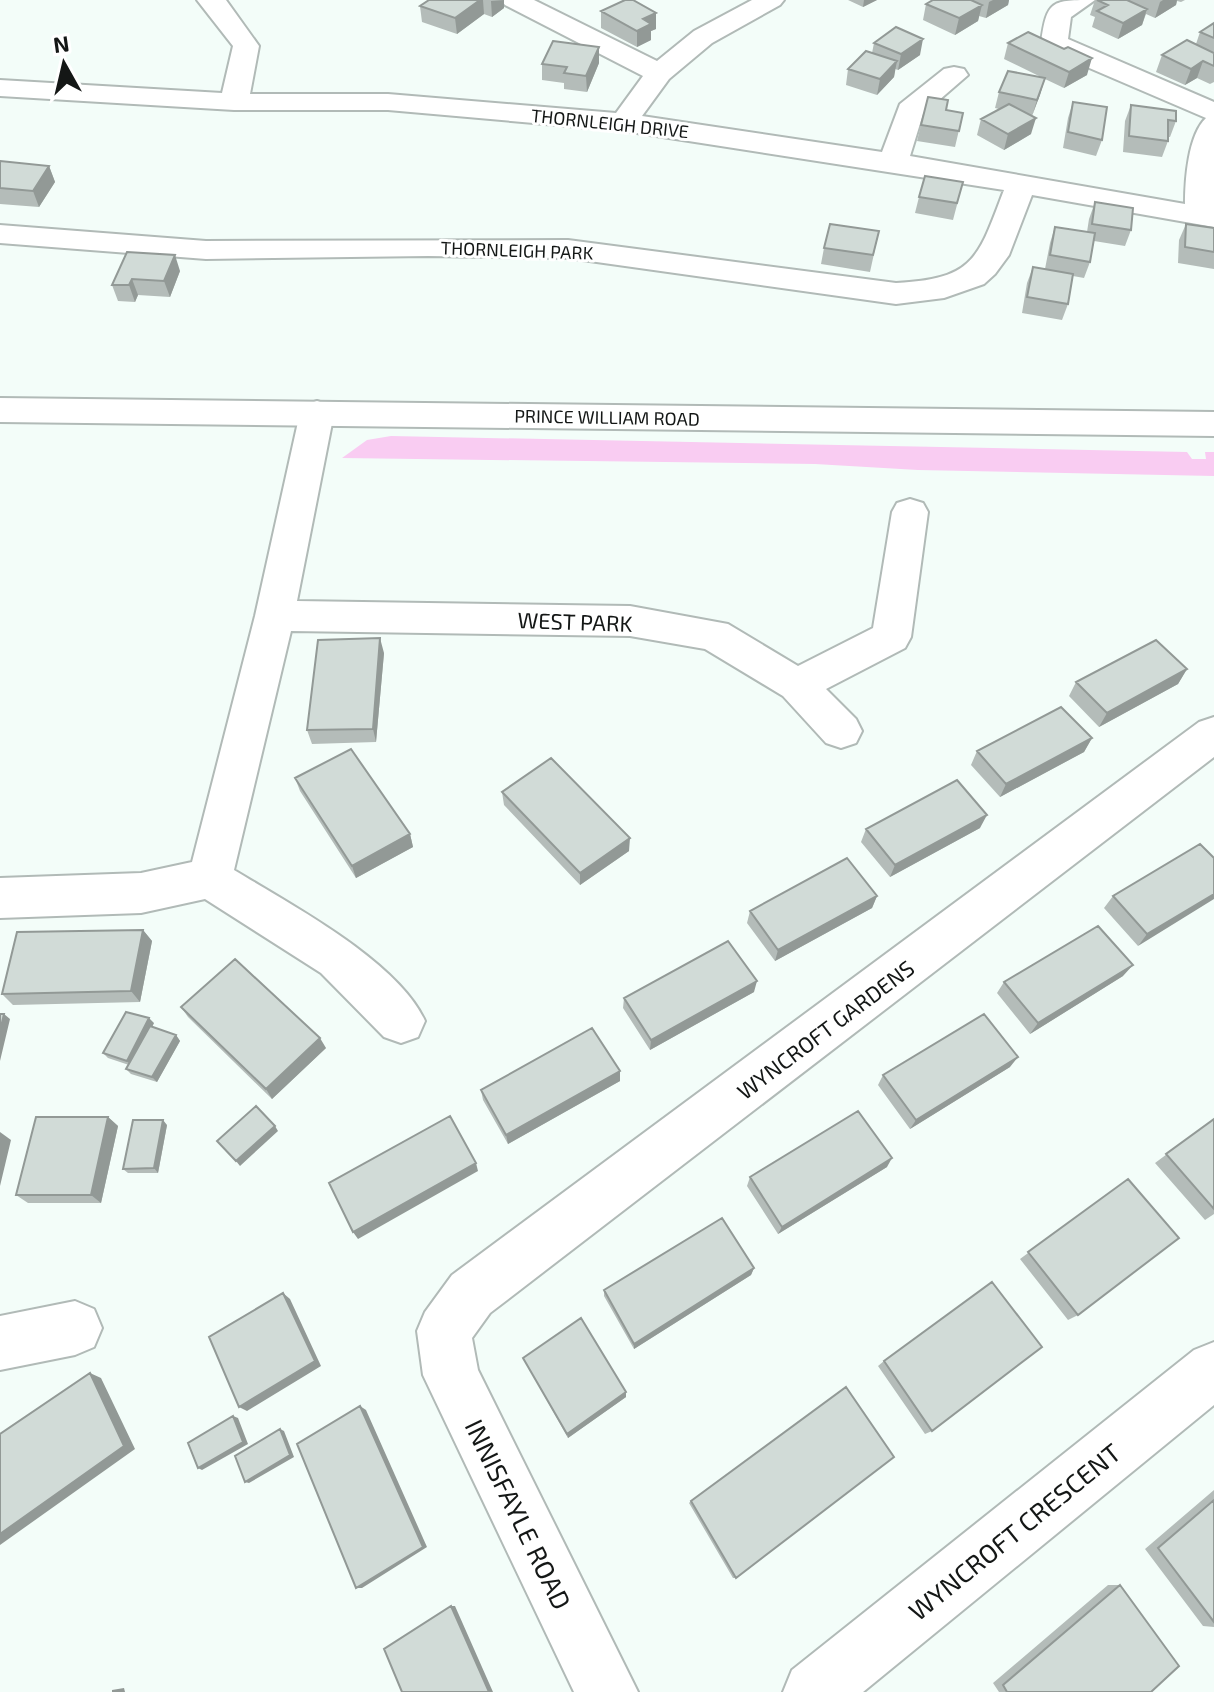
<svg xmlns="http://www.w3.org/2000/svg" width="1214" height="1692" viewBox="0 0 1214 1692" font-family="'Exo 2',sans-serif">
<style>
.green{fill:#f9ccf2}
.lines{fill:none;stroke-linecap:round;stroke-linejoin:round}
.minor-casing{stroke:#b1bab7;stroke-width:4}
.major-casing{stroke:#b1bab7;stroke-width:4}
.minor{fill:#fff;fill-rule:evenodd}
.major{fill:#fff;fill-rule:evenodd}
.wall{fill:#b4bcb9}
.shaded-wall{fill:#929996}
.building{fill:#d1dbd7;stroke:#929996;stroke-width:2}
.labels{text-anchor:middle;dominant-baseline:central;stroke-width:6;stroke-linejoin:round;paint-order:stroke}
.far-street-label{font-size:18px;fill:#141716;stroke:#fff}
.street-label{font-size:22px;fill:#141716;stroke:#fff}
.near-street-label{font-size:26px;fill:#141716;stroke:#fff}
</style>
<rect width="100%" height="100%" fill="#f3fdf9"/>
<path class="green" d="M391,436l796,16 5,7h14l-1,-7h9v24l-296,-6 -103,-6 -473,-6 25,-18z"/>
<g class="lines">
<g class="minor-casing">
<path id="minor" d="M197,0h29l33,46 -9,48h138l228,19 27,-37 -138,-71 -4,-5h33l123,61 37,-30 58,-31h32l-4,5 -68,38 -43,36 -27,37 240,36 18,-48 44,-35 10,-2 10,2 4,6 -45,39 -13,42 275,48c0,-24 3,-69 21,-86l-161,-69 -4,-6c6,-43 10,-43 54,-43l-24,17 -3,22 146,63v125l-182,-32 -23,60 -14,19 -11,10 -40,14 -48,6 -328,-46 -140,-2 -222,3 -206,-16v-18l206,16 362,-1 328,43c79,-4 82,-25 108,-93l-380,-59 -236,-21h-154l-234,-14v-16l222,13 11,-47z
M317,401l12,4 5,8 -37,188 333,5 98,18 70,42 75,-38 19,-116 5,-9 13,-4 13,4 5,9 -17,125 -6,11 -79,41 30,30 6,12 -6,12 -15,5 -15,-5 -43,-47 -78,-47 -75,-13 -339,-5 -57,239c56,34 164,91 191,151l-7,16 -17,6 -17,-6 -63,-64 -116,-74 -64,14 -141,5v-40l141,-5 51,-11 63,-246 45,-203 5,-8z
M1214,717v40l-724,556 -18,25 6,32 160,322h-64l-151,-317 -6,-44 8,-19 27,-37 747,-553z
M75,1301l19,8 8,19 -8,19 -19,8 -75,15v-54z
M1214,1342v63l-351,287h-80l9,-22 402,-320z"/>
</g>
<g class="major-casing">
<path id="major" d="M0,398l1214,14v24l-1214,-14z"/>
</g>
<use href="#minor" class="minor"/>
<use href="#major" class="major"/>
</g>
<path class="wall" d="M429,0h75v8l-12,9 -8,-3 -27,20 -35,-12 -2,-16z
M848,0h29l-14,7z
M933,0h76l-1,5 -22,13 -7,-2 -1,5 -23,14 -32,-15 3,-16z
M1095,0h90l-4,2 -4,-1 -1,4 -21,13 -9,-4 -4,11 -24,14 -26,-12 3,-10 -5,-2z
M601,11l55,2v16l-5,2v9l-14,7 -36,-19z
M1214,23v59l-4,2 -13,-6 -12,7 -29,-13 6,-17 34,-11 4,-12z
M874,43l46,12 -22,15 -3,-1 -1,8 -17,18 -31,-10 2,-16 24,-16z
M1008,43l79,32 -23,13 -19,-9 -13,37 -1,18 -27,16 -27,-15 4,-16 18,-10 -4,-1 4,-16 44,-14 -39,-19z
M599,47v16l-12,29 -23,-3v-6l-22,-3v-16z
M1073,102l29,38 -6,16 -33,-8 5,-30z
M1131,105l45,16 -6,16h-2v4l-6,16 -39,-5 2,-31z
M946,110l17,3 -8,34 -38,-6 4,-16z
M0,161l49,5 6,16 -16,25 -39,-3z
M963,182l-10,38 -38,-7 4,-16z
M1095,202l36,28 -6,16 -31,-5 -4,21 -6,16 -11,-2 -5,28 -6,16 -40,-7 5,-30 6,-16 12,2 5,-26 5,-16 32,5 2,-13z
M1186,224l28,4v41l-36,-6 1,-23z
M879,231l-9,41 -49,-8 3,-16z
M127,252l53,19 -10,26 -32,-2 -3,7 -17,-1 -6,-16z
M384,653l-8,89 -64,2 -5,-14z
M1187,669l-9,15 -79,43 -30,-31 7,-14z
M1092,738l-8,14 -84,45 -29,-32 6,-14z
M295,778l115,56 3,13 -57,31 -56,-87z
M502,792l127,59 -49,34 -76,-80z
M980,828l-90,49 -29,-35 5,-13z
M1214,858l-76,88 -34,-38 9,-12z
M877,896l-5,12 -97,53 -28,-38 3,-12z
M143,930l9,11 -12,61 -127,3 -11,-11z
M1123,976l-93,58 -33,-41 7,-11z
M754,992l-104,58 -27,-42 1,-10z
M181,1007l145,41 -54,51 -84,-82z
M154,1023l-2,4 24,8 4,6 -23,41 -26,-8 -5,-5 3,-4 -21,-7 -5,-5z
M1010,1067l-100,62 -32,-44 5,-10z
M620,1071v10l-112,63 -25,-44 -2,-10z
M108,1117l10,9 -17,77h-73l-12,-8z
M1214,1119v95l-9,6 -50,-57z
M167,1125l-9,48h-30l-5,-4z
M887,1167l-109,67 -31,-48 3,-9z
M1128,1179l-50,136 -10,5 -48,-61z
M754,1268l-3,7 -117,74 -30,-53v-6z
M523,1358l103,34v5l-58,41z
M884,1361l48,70 -7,3 -47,-68z
M1214,1490v137l-11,-1 -58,-77z
M691,1501l45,77h-3l-44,-75z
M1108,1585h12l31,107h-152l-6,-9z"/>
<path class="shaded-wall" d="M480,0h3l1,14 -27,20 -2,-16z
M504,0v8l-12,9 -1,-16z
M864,0h13l-14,7z
M993,0h16l-1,5 -22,13 3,-16z
M1163,0h14l-1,5 -21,13 5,-16z
M982,5l-4,16 -23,14 4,-17z
M1147,9l-5,16 -24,14 5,-16z
M656,13v16l-5,2v9l-14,7v-16l6,-12z
M923,39l-3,16 -22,15 3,-16z
M599,47v16l-12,29 -1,-16z
M1092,58l-5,17 -23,13 5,-16z
M897,61l-3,16 -17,18 3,-16z
M1203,61l-6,17 -12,7 6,-16z
M1045,78l-5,17 -8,21 5,-16z
M1036,118l-5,16 -27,16 4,-16z
M49,166l6,16 -16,25 -6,-16z
M175,255l5,16 -10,26 -6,-16z
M132,279l6,16 -3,7 -6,-17z
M380,638l4,15 -8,89 -3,-13z
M1187,669l-9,15 -79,43 8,-14z
M1092,738l-8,14 -84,45 6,-13z
M987,815l-7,13 -90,49 5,-12z
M410,834l3,13 -57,31 -4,-12z
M630,838l-1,13 -49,34v-12z
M1214,894v5l-76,47 9,-12z
M877,896l-5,12 -97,53 3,-11z
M143,930l9,11 -12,61 -9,-11z
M1133,965l-10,11 -93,58 8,-11z
M757,981l-3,11 -104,58 1,-10z
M4,1014l6,5 -10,42v-30z
M149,1018l5,5 -22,43 -5,-5z
M176,1035l4,6 -23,41 -5,-5z
M320,1038l6,10 -54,51 -6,-10z
M1018,1057l-8,10 -100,62 6,-9z
M620,1071v10l-112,63 -2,-9z
M108,1117l10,9 -17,77 -10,-8z
M163,1120l4,5 -9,48 -4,-5z
M275,1126l3,5 -38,35 -4,-5z
M0,1132l11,8 -11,46z
M892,1158l-5,9 -109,67 4,-7z
M476,1163l2,8 -120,68 -5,-7z
M754,1268l-3,7 -117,74v-5z
M283,1293l7,6 31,67 -74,45 -8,-4z
M90,1373l11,5 34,71 -135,96v-11z
M626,1392v5l-58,41 -1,-4z
M360,1406l6,4 61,137 -65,41h-6z
M233,1416l5,2 10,26 -46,26 -4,-2z
M280,1429l4,2 10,26 -45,26 -4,-1z
M451,1606h4l38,86h-4z
M124,1688l1,4h-13v-2z"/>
<path class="building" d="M429,0h51l-25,18 -35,-12z
M625,0h8l23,13 -13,6 8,5 -14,7 -36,-20z
M933,0h38l11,5 -23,13 -33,-14z
M1097,0h30l20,9 -24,14 -26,-12 11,-6z
M1214,23v15l-14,-6z
M896,27l27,12 -22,15 -27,-11z
M1028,32l36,17 4,-2 24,11 -23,14 -61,-29z
M1187,40l27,13v13l-11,-5 -12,8 -29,-14z
M553,41l46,6 -13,29 -22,-3 3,-6 -25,-3z
M866,51l31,10 -17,18 -32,-10z
M1008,71l37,7 -8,22 -38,-8z
M928,97l20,3 -2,10 17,3 -4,18 -38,-6z
M1073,102l34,5 -5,33 -34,-8z
M1009,104l27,14 -28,16 -27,-15z
M1131,105l45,6v10l-8,-1v21l-39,-5z
M0,161l49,5 -16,25 -33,-3z
M925,176l38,6 -6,21 -38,-6z
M1095,202l38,6 -2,22 -39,-6z
M830,224l49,7 -6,24 -49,-7z
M1186,224l28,4v24l-29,-5z
M1055,227l40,6 -5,29 -40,-7z
M127,252l48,3 -11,26 -32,-2 -3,6h-17z
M1033,267l40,7 -5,30 -41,-7z
M380,638l-7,91 -66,1 11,-90z
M1156,640l31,29 -80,44 -31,-31z
M1061,707l31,31 -86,46 -29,-33z
M351,749l59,85 -58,32 -57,-88z
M551,758l79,80 -50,35 -78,-81z
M957,780l30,35 -92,50 -29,-36z
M1200,844l14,14v36l-67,40 -34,-38z
M847,858l30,38 -99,54 -28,-39z
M1098,926l35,39 -95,58 -34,-41z
M143,930l-12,61 -129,3 15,-62z
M728,941l29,40 -106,59 -27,-42z
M235,959l85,79 -54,51 -85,-82z
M126,1012l23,6 -22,43 -24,-8z
M0,1014h4l-4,17z
M984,1014l34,43 -102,63 -33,-45z
M150,1026l26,9 -24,42 -26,-8z
M592,1028l28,43 -114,64 -25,-45z
M256,1106l19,20 -39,35 -19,-20z
M858,1111l34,47 -110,69 -32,-50z
M450,1116l26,47 -123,69 -24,-49z
M36,1117h72l-17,78h-75z
M1214,1119v90l-48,-55z
M133,1120h30l-9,48 -31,1z
M1128,1179l51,59 -101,77 -50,-63z
M722,1218l32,50 -120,76 -30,-54z
M992,1282l50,65 -110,84 -48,-70z
M283,1293l32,68 -76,46 -30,-70z
M581,1318l45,74 -59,42 -44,-76z
M90,1373l34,73 -124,88v-100z
M846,1387l48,70 -158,121 -45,-77z
M360,1406l63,141 -67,41 -59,-144z
M233,1416l10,26 -45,26 -10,-25z
M280,1429l10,26 -45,27 -10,-26z
M1214,1500v122l-56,-74z
M1120,1585l59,81 -28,26h-144l-4,-7z
M451,1606l38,86h-87l-18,-43z"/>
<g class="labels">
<g class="far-street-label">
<text transform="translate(610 123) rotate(6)">THORNLEIGH DRIVE</text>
<text transform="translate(517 250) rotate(2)">THORNLEIGH PARK</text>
<text transform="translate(607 417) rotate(1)">PRINCE WILLIAM ROAD</text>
</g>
<g class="street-label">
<text transform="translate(575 621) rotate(2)">WEST PARK</text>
<text transform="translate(825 1029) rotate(-37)">WYNCROFT GARDENS</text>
</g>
<g class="near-street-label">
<text transform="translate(519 1514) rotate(64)">INNISFAYLE ROAD</text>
<text transform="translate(1014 1531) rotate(-39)">WYNCROFT CRESCENT</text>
</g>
</g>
<g transform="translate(64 64) rotate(352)" stroke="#ffffff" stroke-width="6" paint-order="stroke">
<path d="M0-6L14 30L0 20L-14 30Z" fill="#141716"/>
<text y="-12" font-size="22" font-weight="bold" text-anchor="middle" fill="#141716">N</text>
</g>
</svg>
